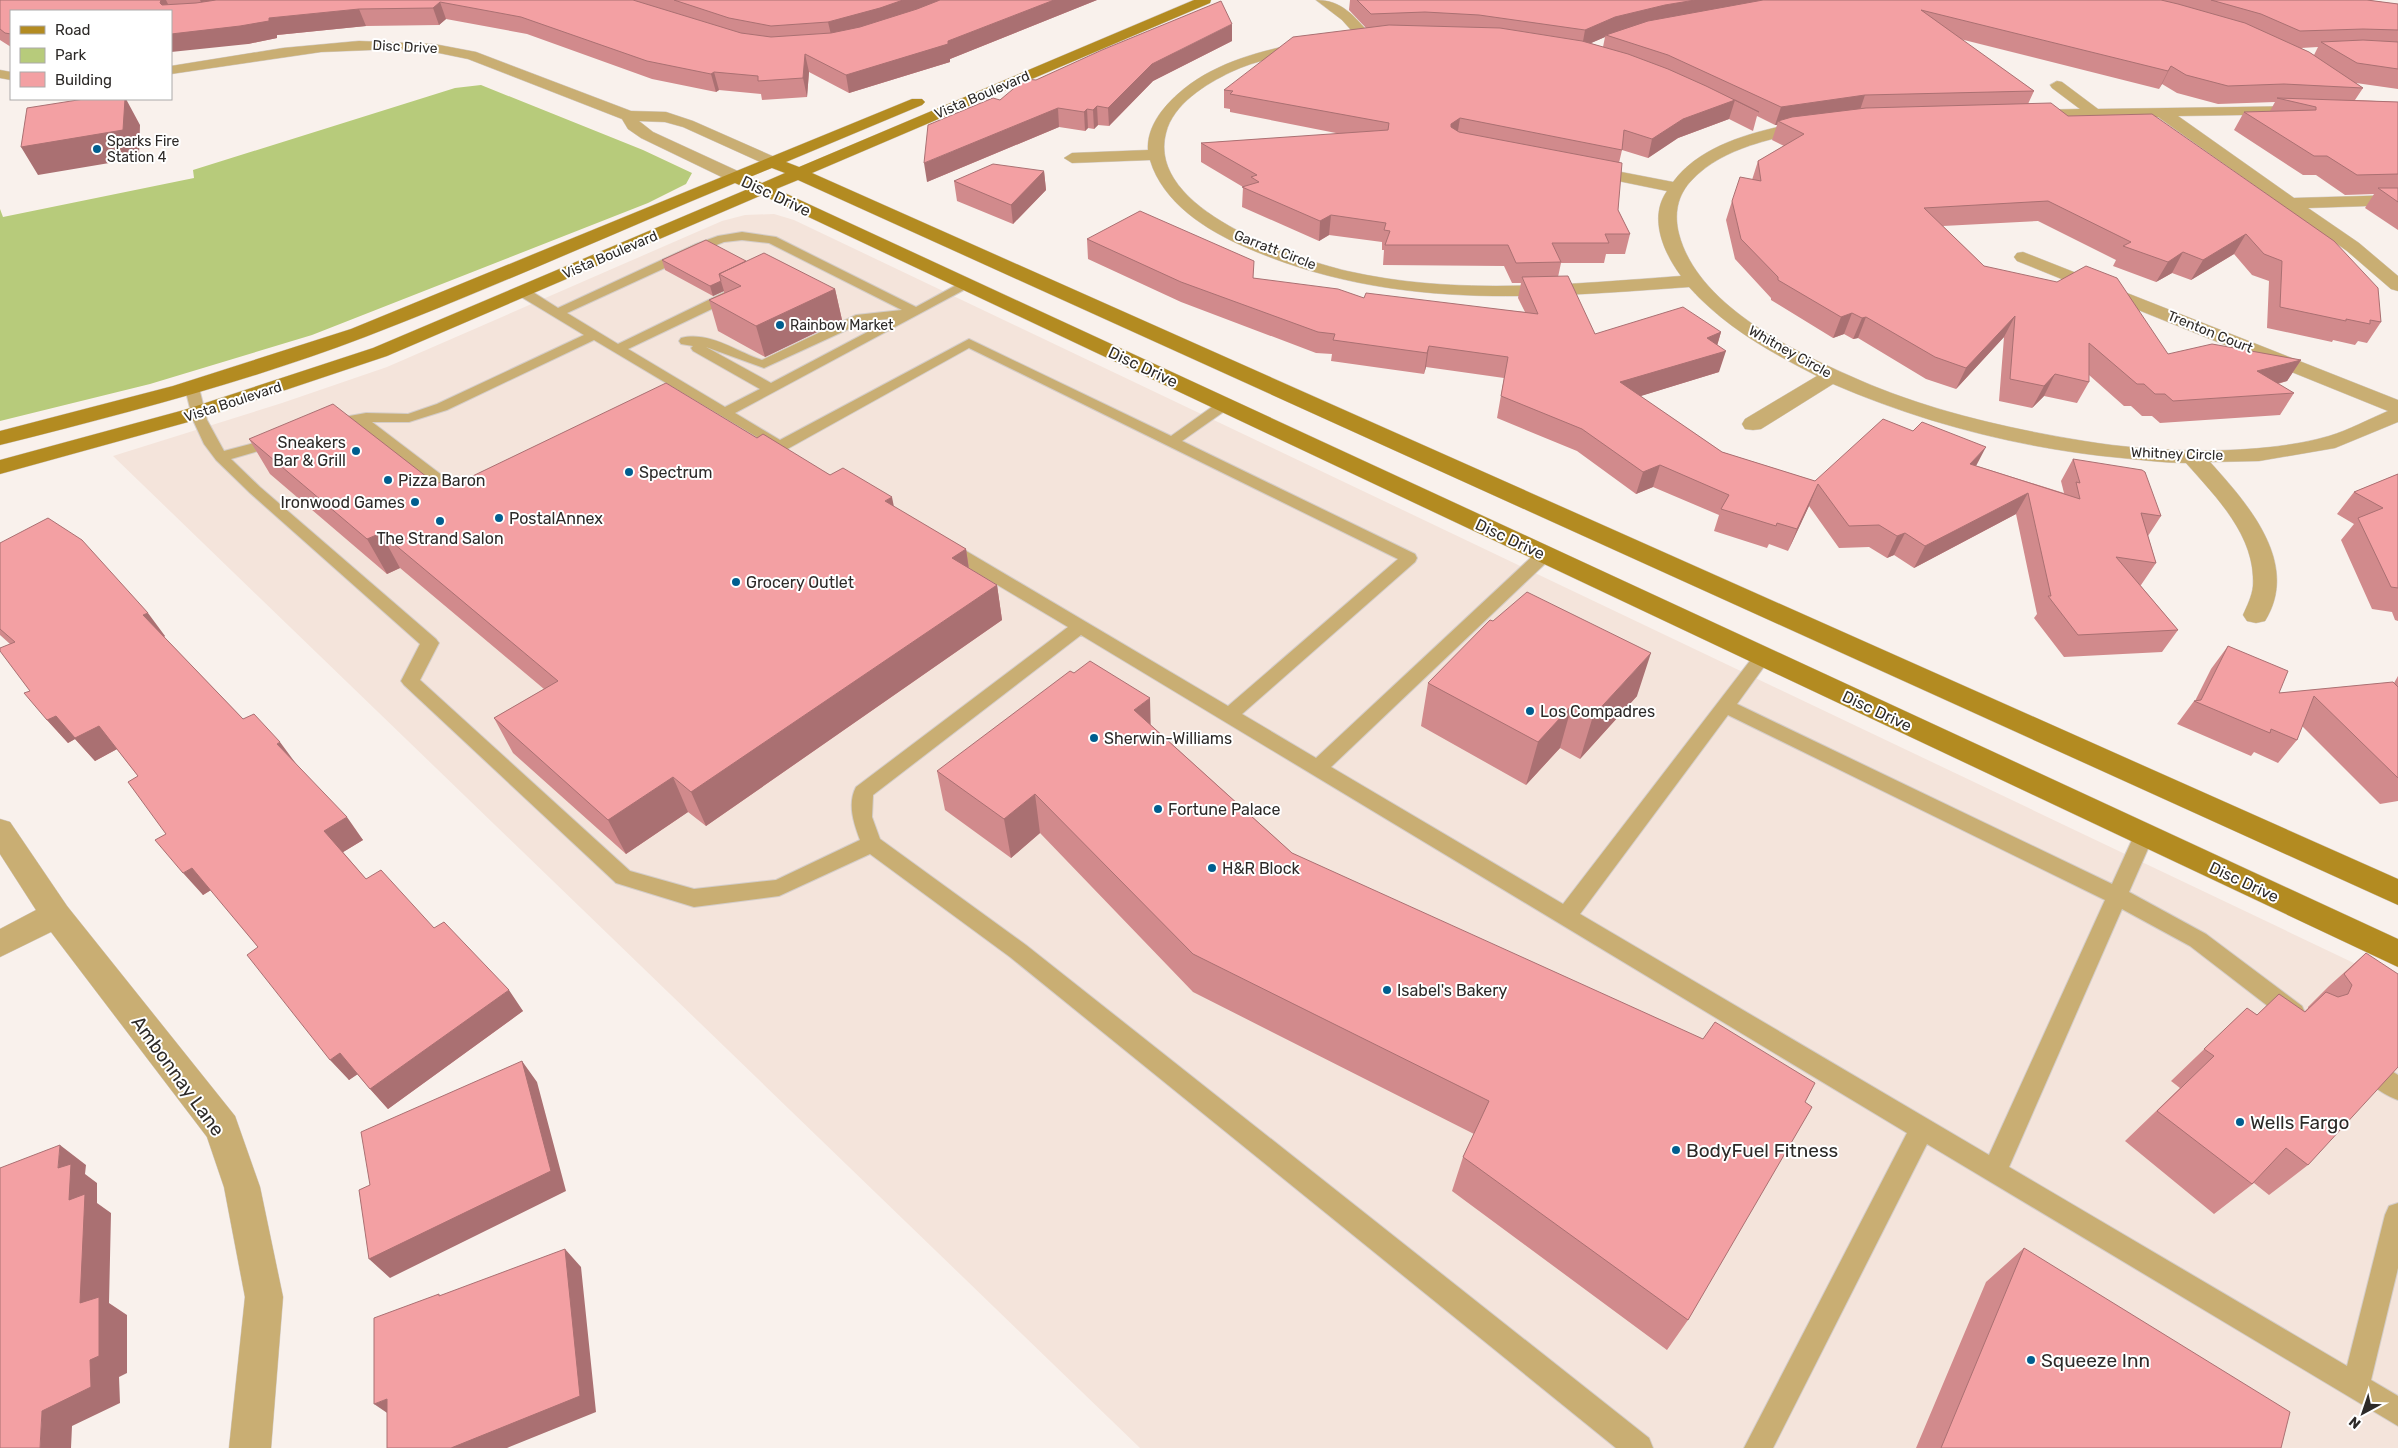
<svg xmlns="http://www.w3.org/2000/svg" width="2398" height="1448" viewBox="0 0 2398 1448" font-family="Rubik,sans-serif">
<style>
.built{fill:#f4e4db}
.green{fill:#b7cb7b}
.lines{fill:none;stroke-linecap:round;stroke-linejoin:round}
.lane-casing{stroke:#d4cdc9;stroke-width:2}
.street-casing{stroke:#d4cdc9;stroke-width:1}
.secondary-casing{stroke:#d4cdc9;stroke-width:1}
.lane{fill:#c9ae73;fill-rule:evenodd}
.street{fill:#c9ae73;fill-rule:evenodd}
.secondary{fill:#b38b21;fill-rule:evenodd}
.wall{fill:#d18a8c;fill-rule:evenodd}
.shaded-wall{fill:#aa7072}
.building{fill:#f3a0a3;stroke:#aa7072}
.poi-dot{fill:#005e8f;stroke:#fff;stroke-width:2}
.labels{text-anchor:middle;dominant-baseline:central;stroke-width:4;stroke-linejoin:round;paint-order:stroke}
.far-street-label{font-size:14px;fill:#2d2a28;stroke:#fff}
.far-poi-label{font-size:14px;fill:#2d2a28;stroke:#fff;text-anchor:start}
.street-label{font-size:16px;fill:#2d2a28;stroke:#fff}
.poi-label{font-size:16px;fill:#2d2a28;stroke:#fff;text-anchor:start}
.near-street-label{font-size:19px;fill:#2d2a28;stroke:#fff}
.near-poi-label{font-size:19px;fill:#2d2a28;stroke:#fff;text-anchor:start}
</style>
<rect width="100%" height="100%" fill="#f9f1ec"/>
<path class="built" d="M774,214l20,6 1604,764v464h-1258l-1027,-992 169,-53 105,-36 335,-146 23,-6z"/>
<path class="green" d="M481,85l162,65 49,23 -6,11 -38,19 -336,132 -162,49 -150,37v-212l3,8 191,-39 -1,-8 262,-82z"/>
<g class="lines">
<g class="lane-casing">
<path id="lane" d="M742,232l34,5 140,70 46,-25 5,-1 6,4 -238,128 45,27 189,-101 202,97 48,-34h10l2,3 -2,3 -47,33 233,113 2,4 -2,4 -173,152 74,44 222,-207h12l2,4 -2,4 -219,208 232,137 193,-251 6,-2 6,2 3,4 -34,47 375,180 25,-55 7,-2 7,2 3,6 -25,57 77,42 96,72 3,7 -3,7 -8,3 -8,-3 -96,-74 -68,-37 -113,258 338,199 38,-151 4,-9 9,-3v65l-27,112 27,16v30l-471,-282 -154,304h-29l163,-315 -826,-498 -208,160 -1,22 8,22 146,106 623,493 4,10h-37l-606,-491 -140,-103 -91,42 -85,11 -78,-24 -212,-198 -3,-4 19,-37 -170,-151 -34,-33 -12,-16 -11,-24 -8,-32 2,-3 5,-1 7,4 8,32 17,31 53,-14 5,1 2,3 -2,3 -51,15 29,28 176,152 3,4 -19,37 210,191 64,18 82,-9 84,-40c-6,-16 -13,-36 -4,-53l212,-160 -129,-77 -2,-4 2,-4h12l277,164 170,-147 -429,-211 -187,104 -188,-112 -147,70 -38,12h-37l96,73 2,3 -2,3h-12l-100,-78 -29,5 -7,-4 7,-4 39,-7 42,1 29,-10 147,-69 -66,-40 -1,-3 1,-3h10l30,19 138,-64 22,-8zM742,240l27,3 133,67 -46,5 -94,45c-26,-8 -51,-29 -81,-22l-2,3 2,3 12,2 -2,2 2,3 67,38 -35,18 -97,-58 111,-53 1,-3 -1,-3h-10l-111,54 -51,-31 137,-63 20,-8zM894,318l-123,65 -65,-36 58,21 100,-46zM1728,715l377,185 -116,255 -409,-241z
M2372,1059l26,16v25c-14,-5 -32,-17 -38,-30l4,-7z"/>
</g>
<g class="street-casing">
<path id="street" d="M1316,0c26,0 38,16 55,35l2,3 -2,3h-10l-19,-21z
M359,41l75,3 42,8 155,59 35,1 27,9 86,38 2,3 -2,3h-12l-84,-38 -18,-5 -26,-1 14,11 89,41 2,4 -2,4h-12l-89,-43 -13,-9 -6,-10 -154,-60 -34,-7 -38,-3 -75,3 -150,22v-8l112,-18z
M1306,42l5,1 2,3 -2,3c-27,7 -55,11 -80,23 -25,12 -58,32 -65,61 -20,76 127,125 181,138 109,25 224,13 334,5 -17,-23 -33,-58 -14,-85l-88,-18 -2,-3 2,-3 6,-2 88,17c30,-41 92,-53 139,-62l5,2 3,3 -3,3c-42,11 -93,18 -125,52 -15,15 -18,35 -13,54 18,69 108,114 169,141 74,34 156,53 236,66 71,12 177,15 245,-5 20,-6 40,-17 59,-25l-371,-150 -3,-4 3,-4 6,-1 375,148v22l-63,26 -76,13 -49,1c37,41 91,101 55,159l-9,2 -9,-2 -4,-6c4,-9 9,-19 10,-29 3,-50 -37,-89 -67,-123 -21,0 -43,-3 -64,-5 -99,-9 -199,-35 -289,-74l-72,45 -8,1 -8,-1 -3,-5 3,-5 72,-43c-47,-24 -92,-49 -128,-89 -154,11 -298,24 -444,-40 -39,-17 -82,-44 -95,-87l-78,3 -8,-5 8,-5 76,-3c-1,-14 5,-27 13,-38 35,-45 92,-60 145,-70z
M0,70l11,2v8l-11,-2z
M2057,81l5,1 36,27 216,-3 3,3 -3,3 -5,2 -131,2 116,82 104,-3v10l-90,3 51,35 39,33v15l-7,-2 -44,-38 -189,-134 -136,1 -3,-3 3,-3 5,-2 53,-1 -28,-21 -2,-3z
M0,819l10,3 57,84 168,210 25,71 23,110 -12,151h-42l16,-151 -21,-110 -17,-50 -156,-205 -51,25v-28l36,-19 -36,-56z"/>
</g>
<g class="secondary-casing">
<path id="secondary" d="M1194,0h17l-1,3 -398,170 1586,706v26l-1600,-725 -22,9 1622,750v28l-1636,-772 -375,161 -188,63 -199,55v-14l184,-50 189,-62 375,-159 -13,-6c-123,51 -245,106 -370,154 -118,45 -242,77 -365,108v-14l173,-45 178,-57 561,-230h10l3,3 -3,3 -136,57 13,5zM772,168l13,5 -23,10 -12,-6z"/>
</g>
<use href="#lane" class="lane"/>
<use href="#street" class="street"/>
<use href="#secondary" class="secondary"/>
</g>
<path class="wall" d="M0,0h1097l-147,59v3l-101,31 -40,-21 -2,25 -45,3 -1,-6 -42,-4 -3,2 -64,-13 -125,-45 -81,-15 -7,6 -73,1 -89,9v3l-29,6 -237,-33v36l-11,-7z
M1350,0h1017l31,4v85l-42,-6 7,5 -8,12 43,2v128l-33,-22 9,-14 -29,1 -29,-20h-13l-69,-45 10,-18 26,-1 5,-9 -57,2 -41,-11 -15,-9 -3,5 -199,-50 74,52 -6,13 40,12 313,206 -14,21 -9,-2 -3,4 -22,-5 -1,2 -65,-14 2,-47 -17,-6 -18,-21 -43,26 -19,-7 -16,9 -43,-16 3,-6 -78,-39 -95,5 41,40 184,88 133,6 -14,21 -9,3 16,9 -14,22 -120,8 -8,-7h-10l-11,-10h-7l-35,-31v7l-12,21 -33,-7 -12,12 -33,-7 5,-64 -48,52 -30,-10 -68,-41 -5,1 -9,-5 -11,4 -62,-38v-2l-36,-39 -9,-39 6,-19 20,-21 6,-19 26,-15 -12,-6 5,-15h-2l-18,-9 -4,15 -24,-12 -51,19 -30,20 -26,-8 -3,13 -1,47 12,24 -5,20h-19l-2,9h-43l-3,14 37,57 126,-2 -4,13 2,27 -79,24 82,56 93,29 162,-15 87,27 -3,-12 12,-22 88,57 -13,20 8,27 -15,22h-1l38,45 -16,22 -98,5 -30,-39 3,-4 -21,-100 -102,54 -20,-13 -7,3 -18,-11 -30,1 -30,-42 -21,45 -19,-7 -2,4 -53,-17 5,-16 -66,-28 -17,7 -59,-43 -80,-33 7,-40 -78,-11 -2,7 -93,-13 1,-7 -16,-1 -135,-51 -93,-43 -1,-20 166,39 111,20 161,14 -7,-14 3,-15h-9l-8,-17 -121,-1 1,-15h-2v-8l-53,-7 -10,6 -77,-34 1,-20 -42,-25v-19l140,-9 -111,-22v-3l-6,-1v-18l142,-62 -17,-18zM1605,37l-2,10 -13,-4h1zM2318,47l-4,8 -13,-7z
M1232,41l-79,40 -44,45 -11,-1 -4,4 -6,-1 -3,3 -26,-4 -132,55 73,-82 36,-20z
M1044,171l2,19 -33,34 -56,-23 -3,-20z
M662,260l84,1 89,28 7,31 -77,37 -47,-26 -9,-31 15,-7v-2l-11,5 -48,-26z
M757,438l137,69 72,42 3,19 28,17 5,35 -296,206 -18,-14 -62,42 -113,-101 -19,-35 50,-29 -144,-121 -13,6 -117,-100 -21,-35 187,45 18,1z
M2398,474v147l-3,-1 -3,-8 -20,-3 -31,-69 13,-16 -17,-10 17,-22z
M0,543l165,93 -1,1 79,82 54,46 66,75 -20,12 23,27 68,49 89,83 -135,98 -31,-35 -8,6 -91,-133 -47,-57 -8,5 -37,-61 -28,-58 -21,-27 -22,12 -20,-22 -7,4 -21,-23 -37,-76 -10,-9z
M2228,646l51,47 115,-10 4,-7v125l-18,3 -78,-78 -5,14 -19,23 -24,-11 -3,4 -74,-32 17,-23h1l16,-32z
M1428,683l209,13 -57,63 -20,-11 -34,37 -105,-59z
M1151,725l141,128 513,249 -117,218 -21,30 -215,-159 11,-34 11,-23 -281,-142 -153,-159 -29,25 -66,-48 -8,-39z
M2366,953l-58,212 -39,30 -15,-12 -40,31 -89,-73 55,-53 -9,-7 76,-73 10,7 22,-21 25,18 4,-4v-1l21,-21z
M2024,1248l257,200h-365l70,-166z"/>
<path class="shaded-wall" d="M161,0h5l5,10v1l-11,-8z
M200,0h59l-55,8z
M903,0h49l-120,39 -4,-17z
M1054,0h43l-147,59v3l-101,31 -3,-18 102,-34z
M1695,0h104l-193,35 -1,2 -23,10 3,-17 30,-13 50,-12z
M440,2l6,17 -7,6 -6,-17z
M359,9l7,17 -89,9v3l-29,6 -77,8v-18l98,-16z
M1232,24v17l-79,40 -44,45 -1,-18 44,-44z
M805,54l4,18 -2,25 -4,-19z
M2171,66l-9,18 -3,5 9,-18z
M714,72l5,18 -3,2 -5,-18z
M1865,95l-6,18 -81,8 -1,4h-2l6,-18z
M125,99h1l14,26 -1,33 -101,17 -17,-28z
M1735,100l-6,19 -51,19 -30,20 4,-19 31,-20z
M1097,106l1,19 -4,4 -1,-19z
M1058,108l1,19 -132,55 -3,-19z
M1087,109l1,19 -3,3 -1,-19z
M1460,118l-3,19 -9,5 3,-18z
M1044,171l2,19 -33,34 -2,-19z
M1331,215l-2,20 -10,6 1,-20z
M2246,234l-12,20 -43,26 12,-20z
M2183,252l-11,21 -16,9 12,-20z
M721,281l3,10 -11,5 -3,-10z
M835,289l7,31 -77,37 -9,-31z
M1852,313l-8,21 -11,4 8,-21z
M2015,316l-11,21 -48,52 10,-21z
M1866,317l-8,21 -5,1 9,-21z
M1721,332l-6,21 11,-2 -7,21 -104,32 5,-22 87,-44z
M1429,346l-3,21 -2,7 3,-21z
M2301,360l-14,21 -44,11 14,-21z
M2055,374l-11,22 -12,12 12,-22z
M1986,447l-11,21 -5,-4z
M1660,465l-7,22 -17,7 7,-22z
M1818,484l-9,22 -21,45 9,-22z
M2028,493l-12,21 -102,54 11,-22z
M892,497l7,35 -14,-31z
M381,533l19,35 -13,6 -20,-35z
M1905,533l-11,22 -7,3 10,-22z
M966,549l5,35 -19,-26z
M997,585l5,35 -296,206 -15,-34z
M148,613l17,23 -4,2 -18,-23z
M1651,653l-14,43 -57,63 13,-43z
M1150,698l1,39 -17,-27z
M1572,705l-12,43 -34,37 12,-43z
M56,716l43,10 20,22 -24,13 -20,-22 -7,4 -21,-23z
M280,742l17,23 -20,-21z
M673,777l15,35 -62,42 -18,-34z
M1035,794l5,39 -29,25 -7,-39z
M347,817l16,23 -23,14 -16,-23z
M192,868l19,22 -8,5 -20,-22z
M509,990l14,21 -135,98 -18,-20z
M340,1053l18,21 -9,6 -19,-20z
M522,1061l15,21 29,109 -176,87 -21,-19z
M60,1145l26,20 -1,9 12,9v20l14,10 -2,90 18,12v58l-8,4 1,26 -48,23 -1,22h-31l2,-37 48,-51 -10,-57 -11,-103 -11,-32z
M565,1249l16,18 15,145 -89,36h-56z
M387,1399l9,20 -22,-15z"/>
<path class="building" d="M0,0h161l-1,3 2,2 34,-2 20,-3h417l108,33 30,4 60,-4 29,-6 57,-18 23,-9h114l-106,41v3l-102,31 -41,-21 -2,24 -45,3v-5l-44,-4 -3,2 -64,-13 -126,-44 -81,-15 -7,6 -74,1 -90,9v3l-29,5 -69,8v-23h-160v23l-6,-1 -5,-4z
M674,0h229l-23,8 -52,14 -57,4 -42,-8z
M1357,0h338l-30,5 -50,12 -30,13 -106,-15 -54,-3 -54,2z
M1763,0h398l17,4 67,19 64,29 54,36 -79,-4 -56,2 -42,-11 -15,-9 -3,5 -247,-61 113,81 -169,4 -84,12 -113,-52 -62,-20 42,-14z
M2211,0h156l31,4v26l-35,-1 -63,2 -39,-17z
M1221,1l11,23 -80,40 -44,44 -11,-2 -4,4 -6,-1 -3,3 -26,-4 -134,55 4,-38 65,-27 7,2 25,-21 11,1 66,-30z
M1389,25l111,3 82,13 46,13 40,15 38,17 53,26 -24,-12 -52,19 -31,20 -28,-9 -2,20 -162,-32 -9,6v3l8,5 163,31 -4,47 12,24h-25l4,9h-57l9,19 -45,1 -8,-18h-123l5,-14 -6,-1 2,-7 -55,-8 -11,6 -78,-34 17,-5 -8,-5 6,-2 -56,-32 187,-13 1,-7 -159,-29 3,-3 -9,-1 69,-53z
M2363,40l35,2v27l-41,-6 -36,-21z
M2277,98l121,4v72l-41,1 -30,-19h-13l-70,-44 72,-2v-3z
M84,99h41l-2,31 -102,17 6,-39z
M2051,103l17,13 84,-2 182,127 44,47 3,34 -11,-2v4l-24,-5v2l-66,-14 2,-46 -18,-7 -18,-20 -43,26 -20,-8 -15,10 -45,-16 8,-4 -83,-41 -124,7 60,58 73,16 29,-16 31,12 51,76 44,-10 89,16 -44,11 37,22 -121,8 -8,-7h-10l-11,-10h-7l-48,-41v39l-34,-8 -11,12 -34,-7 5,-63 -49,52 -31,-11 -69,-40 -4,1 -10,-5 -11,4 -63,-37v-3l-37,-38 -9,-38 8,-24 21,4 -3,-20 46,-27 -26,-13 14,-4 74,-9z
M993,164l51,7 -33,34 -57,-24z
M2378,188h20v14z
M1140,211l114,50 -1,17 85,11 26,9 2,-5 172,21 -16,-37 46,-1 27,58 88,-27 38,25 -14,6 19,13 -106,31 102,70 93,29 68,-62 30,12 9,-9 64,25 -16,17 110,35 -4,-17 4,1 -7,-24 69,11 3,2 16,44 -20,-3 15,50 -40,-6 62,73 -100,5 -30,-39h3l-23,-103 -103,53 -20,-13 -8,3 -18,-11 -30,1 -31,-42 -21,45 -20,-6 -1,3 -55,-17 8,-14 -69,-30 -17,7 -61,-43 -81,-33 7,-39 -79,-11 -2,7 -94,-13 2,-6 -17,-2 -137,-50 -94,-43z
M706,240l40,21 -27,13 2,7 -11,5 -48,-26z
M764,253l71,36 -79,37 -47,-26 32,-14 -22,-12z
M666,383l91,55 6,-4 67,41 13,-7 49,29 -7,4 81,48 -14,9 45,27 -306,207 -18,-15 -65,43 -114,-102 64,-37 -177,-148 -14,6 -118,-100 84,-35 103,80 10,-4 8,5z
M2398,474v114l-7,-1 -33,-69 25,-10 -29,-16z
M48,518l34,22 66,73 -5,2 100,104 11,-5 26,28 -3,2 70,73 -23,14 42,48 15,-9 53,58 10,-6 65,68 -139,99 -30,-36 -10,7 -83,-105 11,-8 -66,-79 -9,5 -28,-33 11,-6 -38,-52 10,-6 -39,-50 -24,12 -19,-22 -9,4 -23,-27 6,-2 -30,-40v-3l15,-6 -15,-13v-86z
M1527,592l124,61 -58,63 -21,-11 -34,37 -110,-59 62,-63 3,1z
M2228,646l60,25 -9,22 114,-11 5,5v91l-84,-82 -17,44 -26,-11 -1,4 -76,-32 7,-1z
M1090,661l60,37 -16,12 158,143 411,186 12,-17 100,61 -10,19 7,5 -124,213 -225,-163 26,-56 -296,-147 -158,-160 -31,25 -67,-48 133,-100 4,2z
M2366,953l32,21v93l-90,98 -22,-17 -34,36 -95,-73 57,-55 -10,-7 43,-41 10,7 22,-21 26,18 21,-20 12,5 10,-3 4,-9 -8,-11z
M522,1061l29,110 -182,88 -10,-69 11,-5 -9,-53z
M60,1145l-2,23 13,-4 -2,36 16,-6 -5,109 19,-6v59l-9,4 1,27 -49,24 -2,37h-40v-280z
M2024,1248l266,164 -9,36h-340z
M565,1249l15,147 -129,52h-64v-49l-13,5v-86l65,-24v2z"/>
<g class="poi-dot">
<circle cx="97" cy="149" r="5"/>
<circle cx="780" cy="325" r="5"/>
<circle cx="356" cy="451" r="5"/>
<circle cx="629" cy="472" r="5"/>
<circle cx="388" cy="480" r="5"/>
<circle cx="415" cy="502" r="5"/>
<circle cx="499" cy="518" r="5"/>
<circle cx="440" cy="521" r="5"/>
<circle cx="736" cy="582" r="5"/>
<circle cx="1530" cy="711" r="5"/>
<circle cx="1094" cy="738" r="5"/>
<circle cx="1158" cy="809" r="5"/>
<circle cx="1212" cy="868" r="5"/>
<circle cx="1387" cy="990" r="5"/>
<circle cx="2240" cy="1122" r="5"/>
<circle cx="1676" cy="1150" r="5"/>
<circle cx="2031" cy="1360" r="5"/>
</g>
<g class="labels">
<g class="far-street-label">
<text transform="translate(405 47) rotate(3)">Disc Drive</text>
<text transform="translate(982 95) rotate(-23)">Vista Boulevard</text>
<text transform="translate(1275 250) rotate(21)">Garratt Circle</text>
<text transform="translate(610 255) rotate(-23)">Vista Boulevard</text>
<text transform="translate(2210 332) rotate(22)">Trenton Court</text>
<text transform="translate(1790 352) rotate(29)">Whitney Circle</text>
<text transform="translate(233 402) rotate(-18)">Vista Boulevard</text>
<text transform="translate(2177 454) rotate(2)">Whitney Circle</text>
</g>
<g class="far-poi-label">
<text x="107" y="141">Sparks Fire<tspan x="107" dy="16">Station 4</tspan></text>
<text x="790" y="325">Rainbow Market</text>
</g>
<g class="street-label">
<text transform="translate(776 196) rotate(25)">Disc Drive</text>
<text transform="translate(1143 367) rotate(25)">Disc Drive</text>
<text transform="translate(1510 539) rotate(25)">Disc Drive</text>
<text transform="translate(1877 711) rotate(25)">Disc Drive</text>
<text transform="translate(2244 882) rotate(25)">Disc Drive</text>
</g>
<g class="poi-label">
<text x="346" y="442" text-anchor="end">Sneakers<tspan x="346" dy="18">Bar &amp; Grill</tspan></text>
<text x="639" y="472">Spectrum</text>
<text x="398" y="480">Pizza Baron</text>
<text x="405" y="502" text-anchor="end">Ironwood Games</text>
<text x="509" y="518">PostalAnnex</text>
<text x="440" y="538" text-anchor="middle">The Strand Salon</text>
<text x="746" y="582">Grocery Outlet</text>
<text x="1540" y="711">Los Compadres</text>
<text x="1104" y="738">Sherwin-Williams</text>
<text x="1168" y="809">Fortune Palace</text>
<text x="1222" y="868">H&amp;R Block</text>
<text x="1397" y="990">Isabel's Bakery</text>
</g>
<g class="near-street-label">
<text transform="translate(178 1076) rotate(54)">Ambonnay Lane</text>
</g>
<g class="near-poi-label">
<text x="2250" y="1122">Wells Fargo</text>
<text x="1686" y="1150">BodyFuel Fitness</text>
<text x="2041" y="1360">Squeeze Inn</text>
</g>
</g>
<rect x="10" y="10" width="162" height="90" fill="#ffffff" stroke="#abaaa9"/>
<rect x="20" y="26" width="25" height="8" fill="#b38b21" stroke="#abaaa9"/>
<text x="55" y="35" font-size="15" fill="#2d2a28">Road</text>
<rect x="20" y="48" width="25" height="15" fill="#b7cb7b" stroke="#abaaa9"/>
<text x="55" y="60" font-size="15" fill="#2d2a28">Park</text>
<rect x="20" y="72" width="25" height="15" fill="#f3a0a3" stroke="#abaaa9"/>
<text x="55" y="85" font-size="15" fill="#2d2a28">Building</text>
<g transform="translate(2363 1413) rotate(220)" stroke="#ffffff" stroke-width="4" paint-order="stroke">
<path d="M0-4L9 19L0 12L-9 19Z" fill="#2d2a28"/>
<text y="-8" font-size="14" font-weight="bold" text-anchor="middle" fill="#2d2a28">N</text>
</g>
</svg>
